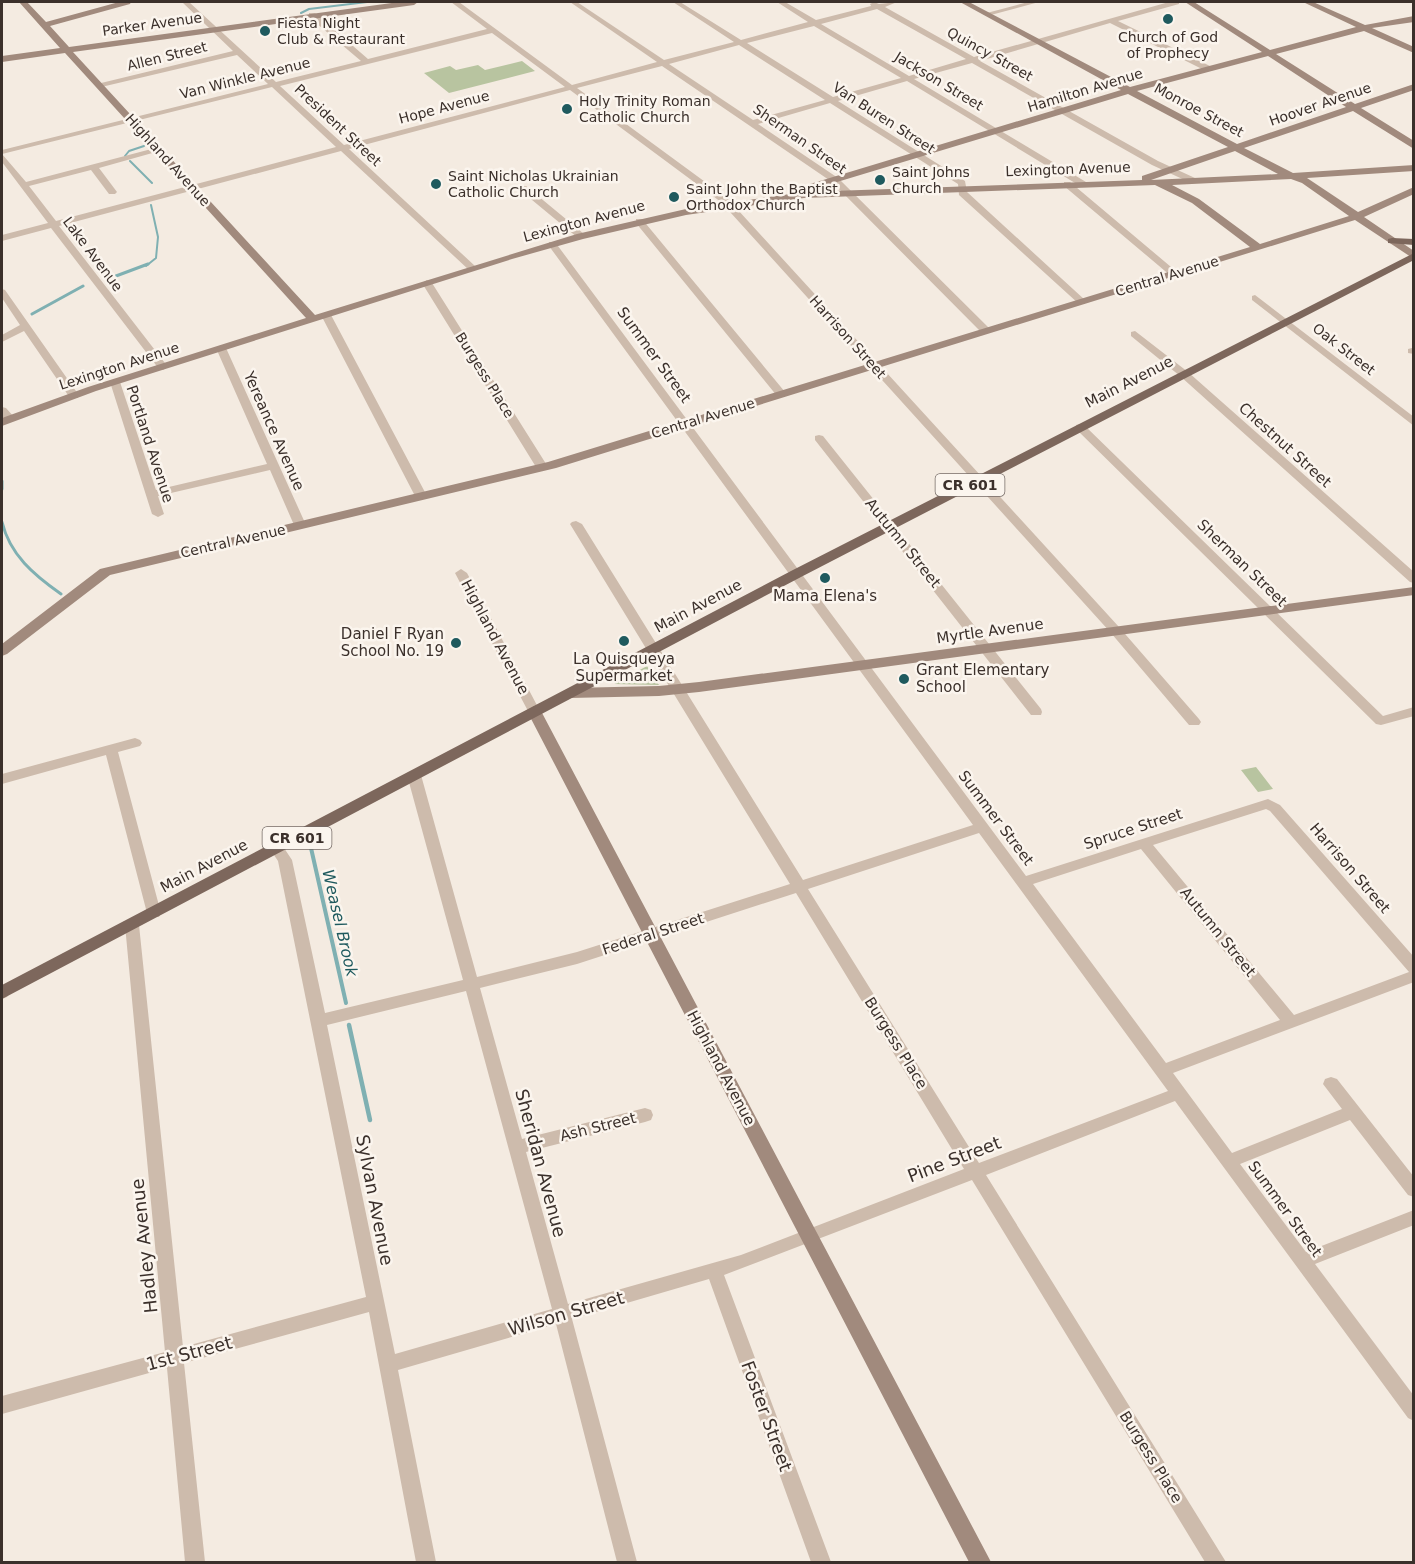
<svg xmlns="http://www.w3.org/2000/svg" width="1415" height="1564" viewBox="0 0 1415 1564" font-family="'DejaVu Sans',sans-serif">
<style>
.green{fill:#b8c4a0}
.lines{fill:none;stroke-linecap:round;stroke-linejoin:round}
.stream-far3{stroke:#7fb0b2;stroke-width:2}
.stream-far2{stroke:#7fb0b2;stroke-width:3}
.stream-far1{stroke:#7fb0b2;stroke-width:4}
.stream{stroke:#7fb0b2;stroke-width:4.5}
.street{fill:#cdbbac;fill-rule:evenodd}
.secondary{fill:#a18a7d;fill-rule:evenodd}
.primary{fill:#7d675c;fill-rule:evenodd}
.poi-dot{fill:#1f5a5e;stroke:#fbf5ee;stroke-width:2}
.labels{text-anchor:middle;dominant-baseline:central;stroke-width:5;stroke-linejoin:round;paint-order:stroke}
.far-poi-label{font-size:14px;fill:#3b302b;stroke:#fbf5ee;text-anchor:start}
.far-street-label{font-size:14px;fill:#3b302b;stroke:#fbf5ee}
.shield{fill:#fbf5ee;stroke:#756b66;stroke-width:1.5}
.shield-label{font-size:14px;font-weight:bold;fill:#3b302b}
.street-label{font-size:15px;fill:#3b302b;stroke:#fbf5ee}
.poi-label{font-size:15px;fill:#3b302b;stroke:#fbf5ee}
.water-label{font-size:16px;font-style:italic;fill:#1f5a5e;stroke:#fbf5ee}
.near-street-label{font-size:18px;fill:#3b302b;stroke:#fbf5ee}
</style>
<rect width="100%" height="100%" fill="#f4ebe1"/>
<path class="green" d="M522,61l13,10 -86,22 -25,-20 26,-7 6,4 22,-5 7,5z
M647,666l12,19 -45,-1z
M1256,767l17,22 -15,3 -17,-22z"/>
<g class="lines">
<path class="stream-far3" d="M301,13l8,-4 58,-7
M125,156l4,-5 15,-5
M130,161l22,22
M146,266l10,-8 2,-21 -7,-32"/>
<path class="stream-far2" d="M108,279l40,-15
M32,314l51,-28
M2,481v8
M2,522c8,33 32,53 59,72"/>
<path class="stream-far1" d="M311,848l35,155"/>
<path class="stream" d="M349,1025l21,95"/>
<path class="street" d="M182,2h7l87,80 85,-21 -52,-44v-4h6l53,46 119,-30 -36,-27h8l113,83 85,-23 -87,-60h7l87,58 70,-18 -61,-40h7l61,38 67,-18 -31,-20h8l31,18 55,-14 -1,-2 4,-2 5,2 18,-2 -12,5 89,50 195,-55h10v2l-61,17 94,46v4h-6l-96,-48 -130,38 178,100 37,17v4h-6l-37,-17 -180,-102 -58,16 172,103v4h-6l-173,-105 -69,20 127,80 2,11 118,108v4h-6l-120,-109 -1,-11 -128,-81 -72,21 80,54 152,151v4h-8l-150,-151 -170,-116 -85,22 150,110 392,429 80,92 2,3 -2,3h-10l-78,-92 -390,-431 -151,-112 -221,59 126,117v4h-6l-128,-119 -282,75 109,141 -5,3 -4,-1 -108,-141 -49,13v-6l46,-12 -46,-61v-12l266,-66 -31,-29 -140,33v-4l136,-33zM877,9l89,50 -57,17 -88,-52zM814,26l87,52 -68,19 -86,-54zM492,33l73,54 -221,58 -64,-59zM739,45l86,55 -72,20 -84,-56zM272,87l64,60 -280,74 -27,-35 62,-16 18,24h6l2,-2 -18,-24 64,-18 -4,-3 -133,35 -24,-28z
M1028,2h11l-52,14 -4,-2z
M1064,182h6l107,90v4h-6l-107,-90z
M520,186h6l58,48v4h-6l-58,-48z
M636,219h6l143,173v4h-8l-141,-173z
M549,242h6l471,634 242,-77 12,6 134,152v25l-241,91 59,80 110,-44 -19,-25 2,-5 6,-2 6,2 77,98v20l-6,-2 -58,-75 -110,44 66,88 108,-42v15l-99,39 99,132v25l-6,-3 -233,-317 -189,74 240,387h-21l-233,-382 -248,95 107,287h-20l-102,-283 -137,40 65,243h-20l-61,-238 -158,46 38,192h-20l-47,-250 -185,51 21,199h-20l-18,-194 -165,46v-18l163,-44 -40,-427 2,-4h10l2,4 44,422 183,-50 -88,-436 -8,-12 2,-4h10l10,15 33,153 138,-33 -56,-205 7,-5 7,5 56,202 100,-25 213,-68 -220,-360 2,-2 4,-1 6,3 221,356 170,-55 -424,-579zM1266,809l4,2 139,161 -115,43 -141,-170zM979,833l189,258 -189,72 -171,-274zM1141,849l139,171 -114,43 -133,-179zM796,893l168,276 -223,86 -173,49 -42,-152 119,-30 6,-2 2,-5 -2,-5 -6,-2 -123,31 -42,-151 97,-24zM466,991l86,318 -157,45 -68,-329z
M427,280l5,3 116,184 -2,2h-8l-2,-2 -114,-184z
M2,289l3,1 73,104v4h-8l-46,-67 -22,11v-7l18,-10 -18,-27z
M1255,295l159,122v9l-162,-126v-4z
M326,312l5,3 96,181 -2,2h-8l-2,-2 -94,-181z
M1135,331l53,41 226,200v11l-4,-1 -230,-206 -49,-40v-4z
M221,345l5,3 80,177 -2,2h-8l-2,-2 -24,-55 -112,26 6,18 -6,3 -6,-3 -42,-132 5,-3 5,3 36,108 111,-26 -51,-116z
M1412,348l2,6 -6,-1v-4z
M2,407l4,1 8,9v4h-8l-4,-5z
M1080,424l4,1 299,291 31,-9v9l-33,9 -5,-1 -300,-295v-4z
M819,435l4,1 218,273 1,3 -1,3h-10l-216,-275v-4z
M461,569l6,4 73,138 -1,3h-10l-1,-3 -73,-138z
M135,738l5,2 2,3 -2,3 -22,6 43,161 -2,4h-10l-2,-4 -41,-158 -104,29v-10z
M2,986l5,2 3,5 -3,4 -5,2z"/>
<path class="secondary" d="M19,2h8l19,20 73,-20h12l-1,2 -80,22 19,21 330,-45h19l-4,3 -341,47 242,263 262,-81 109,-25 118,-17 -5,-3 1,-2 321,-97 -161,-88h9l161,85 132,-35 -77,-50h9l76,48 86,-23 -53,-25h10l52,23 49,-9v6l-42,6 42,19v6l-50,-22 -88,23 79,50 59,-20v6l-53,18 53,33v8l-61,-38 -109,37 49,25 121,-8v6l-107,7 51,34 56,-25v7l-50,23 50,34v8l-59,-39 -799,248 -446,107 -103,79 -5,2v-12l98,-75 448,-107 702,-215 -58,-44 -37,-18 -351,13 -118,17 -103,24 -71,20 -416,132 -94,35v-8l86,-31 218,-69 -241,-265 -63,9v-6l58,-8zM1268,56l78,51 -109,37 -100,-53zM1128,94l100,53 -86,29v4l-338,12zM1235,151l43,23 -127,6zM1291,179l11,4 47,33 -89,28 -61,-45 -27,-14z
M1414,587v8l-715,97 -40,4 -89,2 -7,-5 7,-5 89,-2 40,-4z
M534,706l7,5 450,851h-22l-442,-851z"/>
<path class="primary" d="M1392,238l22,1v6l-26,-2v-4z
M1414,253v7l-613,317 -799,422v-14l789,-414z"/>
</g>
<g class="poi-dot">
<circle cx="1168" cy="19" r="6"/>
<circle cx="265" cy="31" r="6"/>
<circle cx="567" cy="109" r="6"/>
<circle cx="880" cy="180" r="6"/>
<circle cx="436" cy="184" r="6"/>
<circle cx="674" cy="197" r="6"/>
<circle cx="825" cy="578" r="6"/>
<circle cx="624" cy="641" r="6"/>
<circle cx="456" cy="643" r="6"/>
<circle cx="904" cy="679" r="6"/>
</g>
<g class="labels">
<g class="far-poi-label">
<text x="277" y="23">Fiesta Night<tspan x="277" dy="16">Club &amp; Restaurant</tspan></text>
<text x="1168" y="37" text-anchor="middle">Church of God<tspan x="1168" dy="16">of Prophecy</tspan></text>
<text x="579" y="101">Holy Trinity Roman<tspan x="579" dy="16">Catholic Church</tspan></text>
<text x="892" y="172">Saint Johns<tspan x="892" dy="16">Church</tspan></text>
<text x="448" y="176">Saint Nicholas Ukrainian<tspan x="448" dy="16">Catholic Church</tspan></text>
<text x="686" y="189">Saint John the Baptist<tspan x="686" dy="16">Orthodox Church</tspan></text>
</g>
<g class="far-street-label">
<text transform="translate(152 24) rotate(-8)">Parker Avenue</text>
<text transform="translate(990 54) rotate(29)">Quincy Street</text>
<text transform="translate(167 56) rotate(-14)">Allen Street</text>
<text transform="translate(245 78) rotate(-14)">Van Winkle Avenue</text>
<text transform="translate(939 81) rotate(31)">Jackson Street</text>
<text transform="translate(1085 90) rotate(-17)">Hamilton Avenue</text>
<text transform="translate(1320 104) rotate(-19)">Hoover Avenue</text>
<text transform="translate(444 107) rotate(-15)">Hope Avenue</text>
<text transform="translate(1199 110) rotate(28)">Monroe Street</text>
<text transform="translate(884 118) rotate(33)">Van Buren Street</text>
<text transform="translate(338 125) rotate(43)">President Street</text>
<text transform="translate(800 139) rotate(35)">Sherman Street</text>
<text transform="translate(168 160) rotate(48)">Highland Avenue</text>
<text transform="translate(1068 169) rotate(-2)">Lexington Avenue</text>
<text transform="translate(584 221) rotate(-15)">Lexington Avenue</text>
<text transform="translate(93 254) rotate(53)">Lake Avenue</text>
<text transform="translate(1167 276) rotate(-17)">Central Avenue</text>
<text transform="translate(848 337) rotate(48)">Harrison Street</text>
<text transform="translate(1344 349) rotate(38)">Oak Street</text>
<text transform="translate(119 366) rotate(-18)">Lexington Avenue</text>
<text transform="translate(485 375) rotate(58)">Burgess Place</text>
<text transform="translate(703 418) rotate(-17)">Central Avenue</text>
<text transform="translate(233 541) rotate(-13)">Central Avenue</text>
</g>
<g class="shield">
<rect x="935.5" y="474" width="69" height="22" rx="4.5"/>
<rect x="262.5" y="827" width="69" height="22" rx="4.5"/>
</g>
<g class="shield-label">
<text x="970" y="485">CR 601</text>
<text x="297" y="838">CR 601</text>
</g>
<g class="street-label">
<text transform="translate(654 355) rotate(54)">Summer Street</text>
<text transform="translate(1129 382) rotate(-27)">Main Avenue</text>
<text transform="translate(274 431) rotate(66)">Yereance Avenue</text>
<text transform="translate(150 444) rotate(72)">Portland Avenue</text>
<text transform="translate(1285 445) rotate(42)">Chestnut Street</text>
<text transform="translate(903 543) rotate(51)">Autumn Street</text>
<text transform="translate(1242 563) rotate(44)">Sherman Street</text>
<text transform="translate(698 606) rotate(-28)">Main Avenue</text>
<text transform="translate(990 631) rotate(-8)">Myrtle Avenue</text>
<text transform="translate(495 637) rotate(62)">Highland Avenue</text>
<text transform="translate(996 818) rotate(53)">Summer Street</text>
<text transform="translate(1133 829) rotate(-18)">Spruce Street</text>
<text transform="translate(204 866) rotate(-28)">Main Avenue</text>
<text transform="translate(1350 868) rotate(49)">Harrison Street</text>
<text transform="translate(1218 932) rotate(51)">Autumn Street</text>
<text transform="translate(653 934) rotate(-18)">Federal Street</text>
<text transform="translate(896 1043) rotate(58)">Burgess Place</text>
<text transform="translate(721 1068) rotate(62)">Highland Avenue</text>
<text transform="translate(598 1127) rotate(-14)">Ash Street</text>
<text transform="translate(1285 1209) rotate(54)">Summer Street</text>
<text transform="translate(1151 1457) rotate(58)">Burgess Place</text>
</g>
<g class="poi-label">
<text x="825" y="596">Mama Elena's</text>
<text x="444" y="634" text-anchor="end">Daniel F Ryan<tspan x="444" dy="17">School No. 19</tspan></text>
<text x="624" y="659">La Quisqueya<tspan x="624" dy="17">Supermarket</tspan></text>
<text x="916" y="670" text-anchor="start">Grant Elementary<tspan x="916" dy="17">School</tspan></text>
</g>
<g class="water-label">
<text transform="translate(340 923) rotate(77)">Weasel Brook</text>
</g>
<g class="near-street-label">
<text transform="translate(954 1159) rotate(-21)">Pine Street</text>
<text transform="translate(541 1163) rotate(75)">Sheridan Avenue</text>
<text transform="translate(375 1200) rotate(79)">Sylvan Avenue</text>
<text transform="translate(144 1246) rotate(-96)">Hadley Avenue</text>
<text transform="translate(566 1313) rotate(-16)">Wilson Street</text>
<text transform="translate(189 1353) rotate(-15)">1st Street</text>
<text transform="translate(767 1416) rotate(70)">Foster Street</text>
</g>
</g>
<rect width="1415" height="1564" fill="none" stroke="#3b302b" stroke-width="6"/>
</svg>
